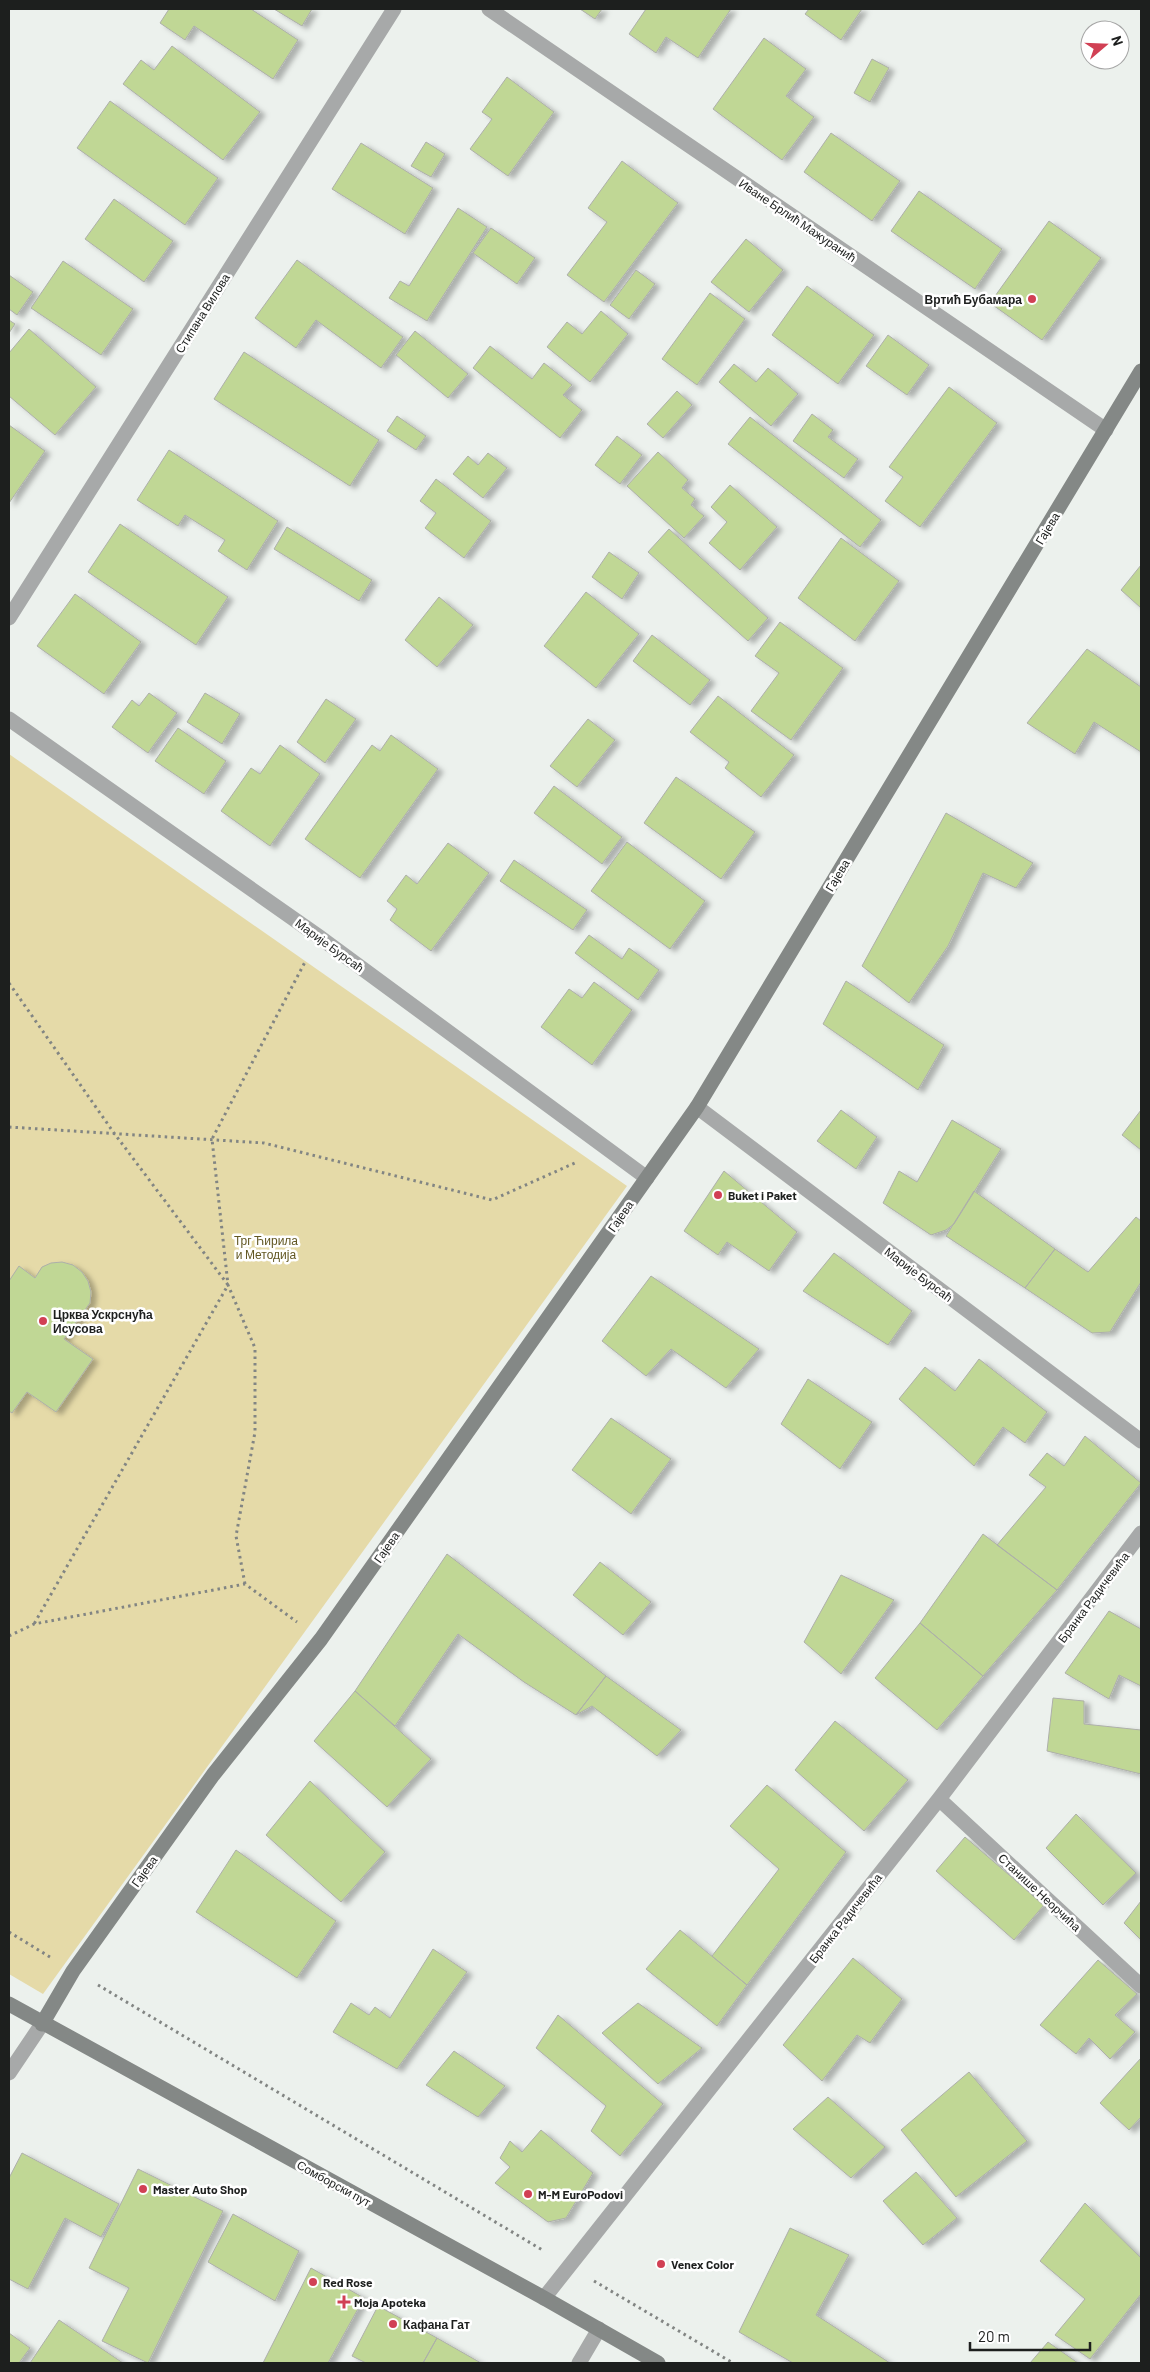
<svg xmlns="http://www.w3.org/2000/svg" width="1150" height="2372" viewBox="0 0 1150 2372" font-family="Barlow,sans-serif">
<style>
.park{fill:#e5daa8}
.building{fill:#c0d795;stroke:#adafaa;filter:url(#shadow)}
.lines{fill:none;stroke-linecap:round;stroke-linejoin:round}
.path{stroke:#828583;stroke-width:3;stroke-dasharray:2.5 4;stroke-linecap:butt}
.street{stroke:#a7a9a9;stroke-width:15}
.secondary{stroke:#848886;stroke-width:15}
.poi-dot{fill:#d14054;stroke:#fff;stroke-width:2}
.labels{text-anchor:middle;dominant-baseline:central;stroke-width:5;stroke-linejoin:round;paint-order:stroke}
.street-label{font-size:12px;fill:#1d1f1e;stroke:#fff}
.poi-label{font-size:12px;font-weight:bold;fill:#1d1f1e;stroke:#fff;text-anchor:start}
.park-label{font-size:12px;fill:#625723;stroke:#fff}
</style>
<defs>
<filter id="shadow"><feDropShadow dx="5.5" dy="3" stdDeviation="2.5" flood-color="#0004"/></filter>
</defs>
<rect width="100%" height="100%" fill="#ecf1ed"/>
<path class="park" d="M9,754l618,432 -584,808 -34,-20z"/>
<path class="building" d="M169,9h82l47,31 -25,39 -79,-53 -9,14 -25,-17z
M274,9h38l-10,17z
M580,9h22l-7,10z
M646,9h85l-33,49 -32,-21 -10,16 -27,-19z
M809,9h53l-21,31 -36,-26z
M764,38l42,31 -20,27 28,21 -32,43 -69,-51z
M172,46l88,66 -37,48 -100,-76 18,-24 13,10z
M872,59l17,9 -19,34 -16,-9z
M507,77l47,35 -46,64 -38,-27 22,-30 -10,-7z
M110,101l108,77 -33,47 -108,-77z
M831,133l69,48 -28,40 -68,-49z
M426,142l19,12 -14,23 -20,-11z
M361,143l72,45 -28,46 -73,-45z
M622,161l56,42 -74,99 -37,-27 40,-53 -19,-14z
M919,191l83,58 -27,40 -84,-58z
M114,199l59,42 -29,41 -59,-43z
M458,208l29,19 -60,94 -38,-23 11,-17 9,5z
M1049,221l52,37 -59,82 -52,-37z
M491,228l44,30 -18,26 -44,-31z
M746,239l37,31 -34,42 -38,-30z
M297,260l106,77 -22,31 -65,-48 -20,28 -41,-30z
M63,261l70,48 -32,46 -70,-47z
M636,270l19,14 -26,35 -19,-14z
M9,275l24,17 -16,23 -8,-6z
M807,286l67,49 -36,49 -66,-49z
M710,293l35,26 -48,66 -35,-26z
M601,311l27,23 -38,48 -43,-35 20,-25 15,12z
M9,320l6,4 -6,9z
M29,329l67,58 -41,48 -46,-39v-43z
M415,331l53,43 -20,24 -52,-43z
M888,335l41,30 -22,30 -41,-29z
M490,346l42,33 12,-16 28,22 -9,10 19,15 -22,28 -87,-70z
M244,352l135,88 -29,46 -136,-87z
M734,364l22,18 12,-14 30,26 -27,32 -52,-44z
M949,387l48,36 -77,104 -35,-26 18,-24 -14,-10z
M677,391l15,14 -29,33 -16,-14z
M812,414l21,16 -5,7 30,22 -14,19 -51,-37z
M397,416l29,20 -10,14 -29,-19z
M750,417l131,103 -21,27 -132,-103z
M9,425l36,26 -36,52z
M617,436l25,19 -22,29 -25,-19z
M169,450l109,71 -31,49 -29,-19 7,-11 -40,-25 -7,11 -41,-26z
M658,452l30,28 -6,8 13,11 -4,6 13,11 -20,22 -57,-52z
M488,453l19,15 -24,30 -30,-24 15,-18 10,9z
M436,479l55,42 -27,37 -39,-30 11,-15 -16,-12z
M730,485l47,42 -37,43 -31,-27 18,-21 -16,-15z
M120,524l108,73 -32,48 -108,-73z
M287,527l85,53 -13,21 -85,-52z
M669,529l99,89 -20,23 -100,-89z
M841,538l58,43 -44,60 -57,-43z
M609,552l30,21 -17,26 -30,-22z
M1141,565v43l-20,-18z
M586,592l53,42 -43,54 -52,-42z
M75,594l66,48 -37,52 -67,-48z
M439,597l34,28 -36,42 -32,-27z
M780,622l63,46 -52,72 -40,-29 28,-38 -24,-17z
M652,635l58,45 -20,25 -57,-44z
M1087,649l54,38v65l-47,-30 -19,32 -48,-31z
M149,693l28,20 -29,40 -36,-26 20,-27 7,6z
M205,693l35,21 -18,30 -35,-22z
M718,696l76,59 -33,42 -36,-29 4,-6 -39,-30z
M326,699l30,20 -31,44 -28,-21z
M588,719l27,21 -38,47 -27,-21z
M178,728l48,33 -22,33 -49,-33z
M391,735l47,34 -78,109 -55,-39 67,-94 8,6z
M280,745l40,29 -50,72 -49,-35 30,-43 9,6z
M676,777l79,55 -34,47 -77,-56z
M554,786l68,51 -20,27 -68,-51z
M946,813l87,50 -17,25 -33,-15 -35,73 -39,57 -47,-37z
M627,842l78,59 -35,48 -79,-58z
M448,843l41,30 -58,78 -41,-31 7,-11 -10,-8 19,-26 11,9z
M514,860l73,50 -14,20 -73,-49z
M589,935l33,24 7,-11 30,22 -21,30 -63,-47z
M846,981l98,64 -26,45 -95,-66z
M594,982l38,28 -40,55 -51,-38 28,-38 13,9z
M841,1110l36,27 -21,32 -39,-28z
M1141,1110v40l-19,-15z
M952,1120l49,29 -47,75 -8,6 -15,5 -48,-32 16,-32 18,11z
M724,1171l73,61 -28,39 -42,-29 -9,13 -34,-24z
M974,1191l81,58 -30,39 -79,-52z
M1136,1217l5,4v61l-31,50 -18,1 -67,-45 30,-39 33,23z
M834,1253l78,58 -24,34 -85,-54z
M62,1262l11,3 9,7 6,9 3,11 -1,11 -26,36 29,20 -37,53 -29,-20 -15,21 -3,-2v-130l10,-15 16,12 7,-11 9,-4z
M651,1276l108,73 -33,39 -55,-39 -25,27 -44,-35z
M979,1359l68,53 -22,31 -22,-16 -29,39 -75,-67 26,-32 30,24z
M808,1379l64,43 -32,47 -59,-45z
M611,1418l60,41 -40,55 -59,-44z
M1085,1436l56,47 -84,107 -60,-45 49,-58 -17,-12 18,-22 17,13z
M983,1534l74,56 -74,86 -63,-53z
M447,1554l159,122 -30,39 -52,-33 -66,-48 -63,92 -40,-35z
M600,1562l51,40 -28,33 -50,-40z
M841,1575l53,25 -53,74 -37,-32z
M1109,1611l32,18v57l-22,-11 -10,24 -44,-26z
M920,1623l63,53 -46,54 -62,-52z
M606,1676l75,54 -24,26 -65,-50 -16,9z
M355,1691l76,68 -44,48 -73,-66z
M1053,1698l31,3v23l57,6v44l-94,-23z
M835,1721l73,59 -44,51 -69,-61z
M310,1781l75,71 -44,50 -75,-67z
M767,1785l79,67 -99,133 -35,-29 67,-87 -49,-43z
M1076,1814l60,59 -33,32 -57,-57z
M965,1837l79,68 -30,35 -78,-69z
M236,1850l100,71 -39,57 -101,-66z
M1141,1901v39l-17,-17z
M680,1930l67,55 -30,41 -71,-57z
M433,1949l34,23 -70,97 -64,-37 18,-29 18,12 6,-8 15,11z
M853,1958l49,41 -32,44 -13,-8 -35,46 -39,-36z
M1098,1960l39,34 -22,21 20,17 -25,27 -21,-21 -13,16 -36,-29z
M638,2003l64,45 -44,36 -56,-51z
M558,2015l105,89 -43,52 -29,-25 15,-25 -70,-58z
M454,2051l51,35 -27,31 -52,-32z
M1141,2058v59l-12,13 -29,-27z
M969,2072l58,69 -71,56 -55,-67z
M828,2097l57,50 -34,31 -58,-49z
M541,2130l52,43 -27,45 -18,4 -53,-39 15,-16 -10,-9 10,-17 12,11z
M22,2153l97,51 -18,33 -36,-19 -37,71 -19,-10v-101z
M138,2169l85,42 -75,152 -46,-22 27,-53 -40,-20z
M916,2172l41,46 -34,27 -40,-44z
M1085,2203l56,55v36l-51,65 -35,-24 30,-36 -45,-38z
M233,2214l66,37 -24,50 -67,-39z
M790,2228l59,27 -33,60 74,48h-97l-54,-31z
M311,2268l53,30 -36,65h-65z
M378,2306l59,32 -14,25h-57l-14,-7z
M59,2320l64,43h-93z
M9,2333l21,15 -11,15h-10z
M437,2338l44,25h-58z
M1048,2342l30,21h-48z"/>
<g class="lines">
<path class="path" d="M9,983l105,150 114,152 -194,339
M9,1127l255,16 228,57 85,-38
M245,1584l-9,-48 19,-104v-84l-27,-63 -16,-146 93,-177
M9,1636l25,-12 211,-40 52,38
M9,1932l41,25
M98,1985l446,266
M594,2281l139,82"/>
<path class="street" d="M489,9l617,421
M9,618l385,-609
M9,719l309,217 329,242
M697,1107l444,334
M939,1799l202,187
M9,2073l33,-49
M544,2298l395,-499 202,-266
M579,2363l20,-34"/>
<path class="secondary" d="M9,2004l535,294 114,65
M42,2024l31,-53 140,-196 108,-136 376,-532 444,-736"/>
</g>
<g class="poi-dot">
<circle cx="1032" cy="299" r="5"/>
<circle cx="718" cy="1195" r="5"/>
<circle cx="43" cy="1321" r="5"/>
<circle cx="143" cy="2189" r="5"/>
<circle cx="528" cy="2194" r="5"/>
<circle cx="661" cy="2264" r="5"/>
<circle cx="313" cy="2282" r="5"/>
<path d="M341.5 2294.5h5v5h5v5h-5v5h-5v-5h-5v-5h5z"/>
<circle cx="393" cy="2324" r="5"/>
</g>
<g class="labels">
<g class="street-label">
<text transform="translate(798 220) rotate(34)">Иване Брлић Мажуранић</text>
<text transform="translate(202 313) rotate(-58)">Стипана Вилова</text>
<text transform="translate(1047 528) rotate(-59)">Гајева</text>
<text transform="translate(837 875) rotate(-59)">Гајева</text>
<text transform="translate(330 945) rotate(36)">Марије Бурсаћ</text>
<text transform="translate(620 1216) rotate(-55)">Гајева</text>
<text transform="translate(919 1274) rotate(37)">Марије Бурсаћ</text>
<text transform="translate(386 1547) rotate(-55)">Гајева</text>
<text transform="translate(1093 1597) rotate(-53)">Бранка Радичевића</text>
<text transform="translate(144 1871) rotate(-54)">Гајева</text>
<text transform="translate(1040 1892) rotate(43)">Станише Неорчића</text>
<text transform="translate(845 1918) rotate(-52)">Бранка Радичевића</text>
<text transform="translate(334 2183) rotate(29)">Сомборски пут</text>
</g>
<g class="poi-label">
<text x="1022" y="299" text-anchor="end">Вртић Бубамара</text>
<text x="728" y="1195">Buket i Paket</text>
<text x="53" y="1314">Црква Ускрснућа<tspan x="53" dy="14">Исусова</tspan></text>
<text x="153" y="2189">Master Auto Shop</text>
<text x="538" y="2194">M-M EuroPodovi</text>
<text x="671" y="2264">Venex Color</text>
<text x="323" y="2282">Red Rose</text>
<text x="354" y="2302">Moja Apoteka</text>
<text x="403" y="2324">Кафана Гат</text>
</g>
<g class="park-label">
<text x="266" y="1240">Трг Ћирила<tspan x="266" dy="14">и Методија</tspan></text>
</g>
</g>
<rect width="1150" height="2372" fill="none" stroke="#1d1f1e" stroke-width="20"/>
<g transform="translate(1105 45) rotate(71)"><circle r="24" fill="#ffffff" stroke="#a5a5a5"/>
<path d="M0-4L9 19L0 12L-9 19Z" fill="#d14054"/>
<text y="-8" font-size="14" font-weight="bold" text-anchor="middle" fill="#1d1f1e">N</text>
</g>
<path d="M970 2342v8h120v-8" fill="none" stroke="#1d1f1e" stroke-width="2.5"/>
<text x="978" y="2342" font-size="15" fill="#1d1f1e" stroke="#ffffff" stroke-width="4" paint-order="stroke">20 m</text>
</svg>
